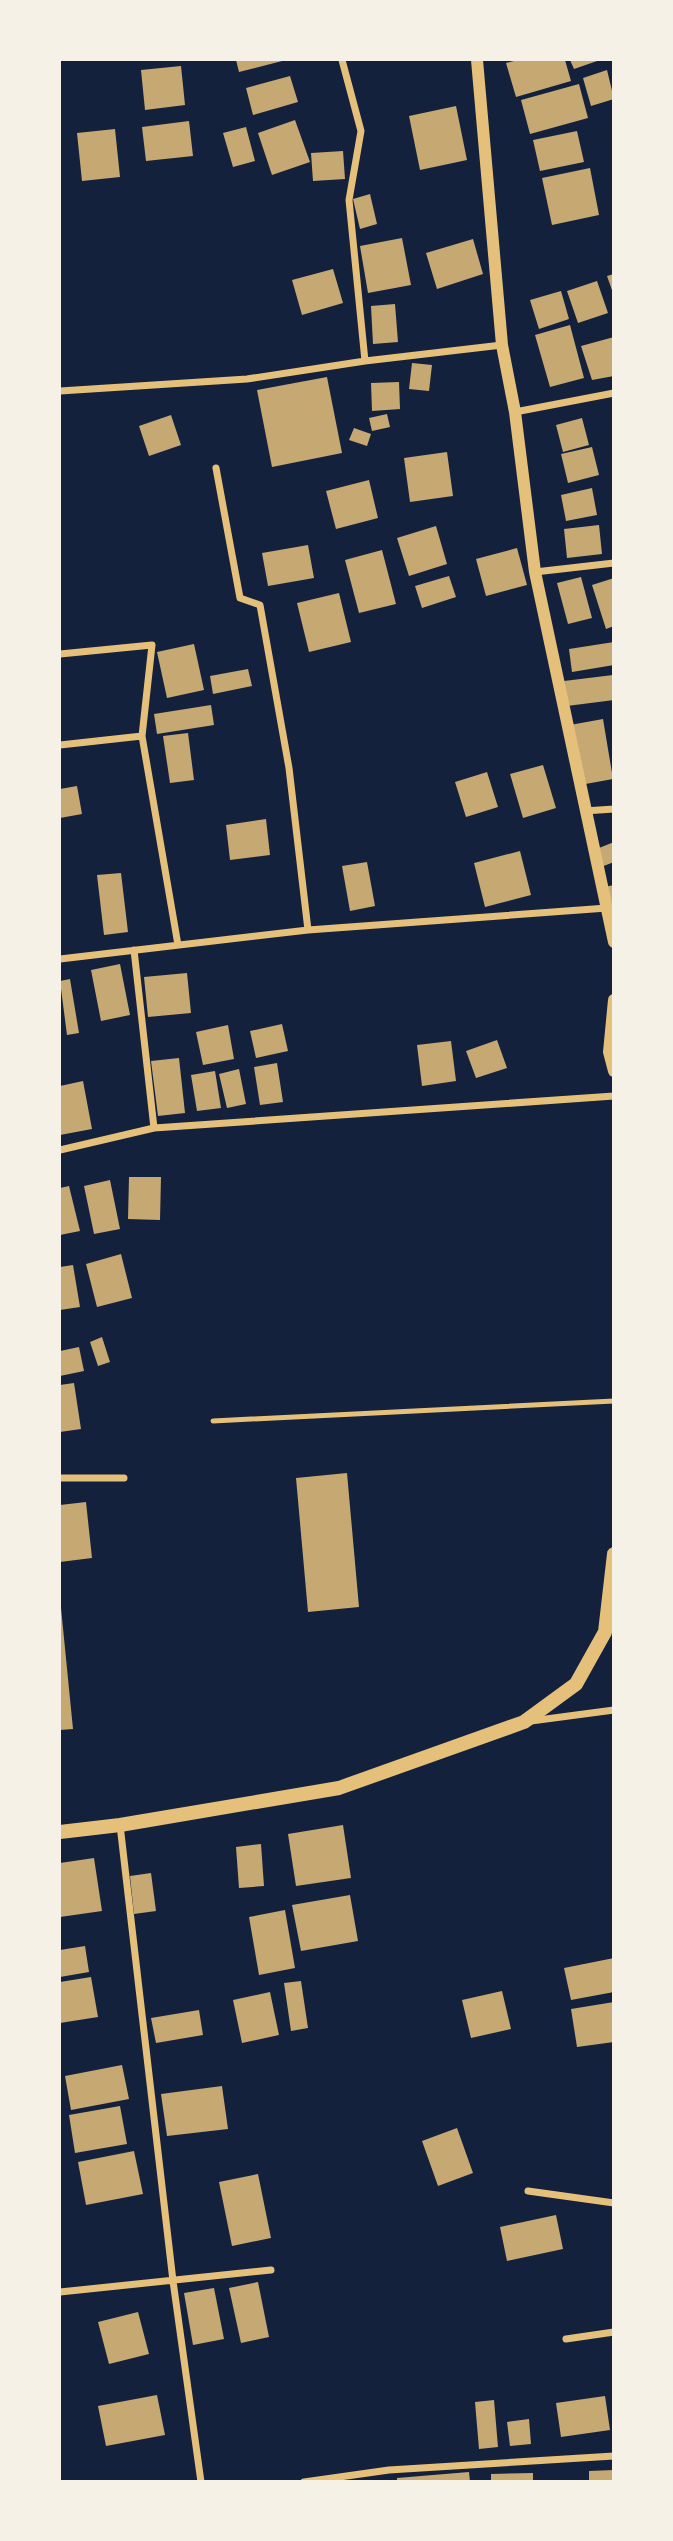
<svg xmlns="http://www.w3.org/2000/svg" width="673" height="2541" viewBox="0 0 673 2541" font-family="Karla,sans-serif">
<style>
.building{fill:#c6a872}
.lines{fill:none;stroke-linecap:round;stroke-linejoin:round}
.service{stroke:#e5c07b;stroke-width:5}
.minor{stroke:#e5c07b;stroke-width:7}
.tertiary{stroke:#e5c07b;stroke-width:12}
.secondary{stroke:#e5c07b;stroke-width:14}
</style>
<rect width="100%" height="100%" fill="#14213d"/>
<path class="building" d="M236,60h50l-47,12z
M518,60h47l6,21 -55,16 -10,-34z
M570,60h30l-26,9z
M181,66l4,39 -40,5 -4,-40z
M607,70l7,29 -23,7 -8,-28z
M290,76l8,26 -45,13 -7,-27z
M579,84l9,34 -58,16 -9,-34z
M456,106l11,54 -47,10 -11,-54z
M295,120l15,42 -38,13 -14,-42z
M189,121l4,35 -47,5 -4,-34z
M246,127l9,34 -22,6 -10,-34z
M115,129l5,48 -38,4 -5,-48z
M577,131l7,31 -44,9 -7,-31z
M343,151l2,28 -32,2 -2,-28z
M590,168l9,47 -47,10 -10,-47z
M370,194l7,30 -17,5 -7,-30z
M402,238l9,47 -43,8 -8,-47z
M473,239l10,35 -46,15 -11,-36z
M333,269l10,34 -41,12 -10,-35z
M614,274v19h-1l-6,-17z
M597,281l11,32 -30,10 -11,-32z
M561,291l8,28 -30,10 -9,-29z
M395,304l3,38 -25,2 -2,-38z
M570,325l14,53 -34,9 -15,-52z
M614,337v39l-22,4 -11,-34z
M412,363l20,2 -3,26 -20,-2z
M327,377l15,76 -70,14 -15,-77z
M399,382l1,27 -28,2 -1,-28z
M387,414l3,13 -18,4 -3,-13z
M171,415l10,30 -32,11 -10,-30z
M582,418l7,27 -26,7 -7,-27z
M354,428l17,6 -4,12 -18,-6z
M592,447l7,28 -31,8 -7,-29z
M447,452l6,44 -43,6 -6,-44z
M369,480l9,38 -42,11 -10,-38z
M592,488l5,27 -31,6 -5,-26z
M599,525l3,29 -35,4 -3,-29z
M436,526l11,38 -38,12 -12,-38z
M308,545l6,33 -46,8 -6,-33z
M517,548l10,37 -41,11 -10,-37z
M382,550l14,54 -37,9 -14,-53z
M449,576l7,21 -34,11 -7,-22z
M581,577l11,41 -24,6 -11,-41z
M614,578v48l-8,3 -14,-44z
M339,593l12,49 -42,10 -12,-49z
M614,642v23l-42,7 -3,-23z
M194,644l10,46 -37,8 -10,-46z
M248,669l4,17 -39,8 -3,-18z
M613,675l1,25 -47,6 -3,-25z
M211,705l3,20 -57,9 -3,-20z
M603,719l10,60 -33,6 -10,-60z
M188,733l6,47 -24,3 -7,-47z
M543,765l13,43 -33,10 -13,-44z
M487,772l11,35 -32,10 -11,-35z
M77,786l5,28 -22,4v-29z
M266,819l4,36 -40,5 -4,-35z
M614,842v20l-13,5 -7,-17z
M520,851l11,44 -46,12 -11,-44z
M367,862l8,44 -25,5 -8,-45z
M121,873l7,59 -24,3 -7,-60z
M614,885v39l-10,-37z
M120,964l10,51 -29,6 -10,-51z
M187,973l4,40 -43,4 -4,-40z
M70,979l9,54 -12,2 -7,-54z
M282,1024l6,27 -32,7 -6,-27z
M228,1025l6,34 -31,6 -7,-33z
M497,1040l10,28 -31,10 -10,-27z
M451,1041l5,40 -34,5 -5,-41z
M179,1058l6,55 -27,3 -7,-55z
M277,1063l6,39 -23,3 -6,-38z
M239,1069l7,35 -19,4 -8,-34z
M215,1071l6,37 -24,3 -6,-36z
M83,1081l9,48 -32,6v-49z
M129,1177h32l-1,43 -32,-1z
M110,1180l10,49 -26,5 -10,-48z
M69,1186l11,45 -20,4v-47z
M121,1254l11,44 -35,9 -11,-43z
M73,1265l7,42 -20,3v-43z
M102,1337l8,25 -12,4 -8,-24z
M79,1347l5,24 -24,5v-25z
M74,1383l7,46 -21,3v-47z
M347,1473l12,134 -51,5 -12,-134z
M86,1502l6,56 -32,4v-57z
M60,1608h1l12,121 -13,1z
M343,1825l8,53 -55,8 -8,-52z
M261,1844l3,42 -25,2 -3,-41z
M94,1858l8,53 -42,6v-54z
M151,1873l5,38 -22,3 -4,-38z
M350,1895l8,46 -57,10 -9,-46z
M285,1910l10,58 -36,7 -10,-58z
M85,1946l4,26 -29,5v-27z
M614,1958v34l-43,8 -7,-32z
M91,1977l7,40 -38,6v-41z
M301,1981l7,47 -17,3 -7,-48z
M502,1991l9,38 -40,9 -9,-38z
M270,1992l9,43 -37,8 -9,-43z
M614,2002v40l-37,5 -6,-38z
M199,2010l4,25 -47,8 -5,-25z
M122,2065l7,34 -58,11 -6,-34z
M222,2086l6,43 -61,7 -6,-42z
M120,2106l7,38 -52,9 -6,-38z
M457,2128l16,45 -35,13 -16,-45z
M134,2151l9,43 -57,11 -8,-43z
M258,2174l13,64 -39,8 -13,-64z
M556,2215l7,34 -56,12 -7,-34z
M258,2282l11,55 -28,6 -12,-55z
M214,2288l10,51 -31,6 -9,-52z
M138,2312l11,42 -40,10 -11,-42z
M157,2395l8,40 -59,11 -8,-40z
M605,2396l5,34 -49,7 -5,-34z
M494,2400l4,47 -19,2 -4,-47z
M529,2419l2,25 -21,2 -3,-24z
M614,2470v12h-25v-11z
M469,2472l1,10h-73v-4z
M533,2473v9h-42v-8z"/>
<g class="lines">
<path class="service" d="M213,1421l401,-20"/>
<path class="minor" d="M342,60l19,71 -12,69 16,161
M60,391l187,-12 118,-18 137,-16
M515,412l99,-19
M216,468l24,130 20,7 29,163 19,162
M535,572l79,-9
M60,654l92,-9 -10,91 36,209
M60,745l82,-9
M584,811l30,-2
M134,950l20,178
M60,959l248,-29 299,-22
M60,1150l94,-22 460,-32
M60,1478h64
M531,1721l83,-11
M120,1825l53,456 28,201
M528,2191l86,12
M60,2292l211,-22
M566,2339l48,-7
M304,2482l85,-12 225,-14"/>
<path class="tertiary" d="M477,60l25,285 13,67 20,160 79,370
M614,1000l-5,52 5,19"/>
<path class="secondary" d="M60,1832l60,-7 219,-37 185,-66 52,-38 29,-52 9,-78"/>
</g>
<rect width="673" height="2541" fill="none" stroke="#f6f1e7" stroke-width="122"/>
</svg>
